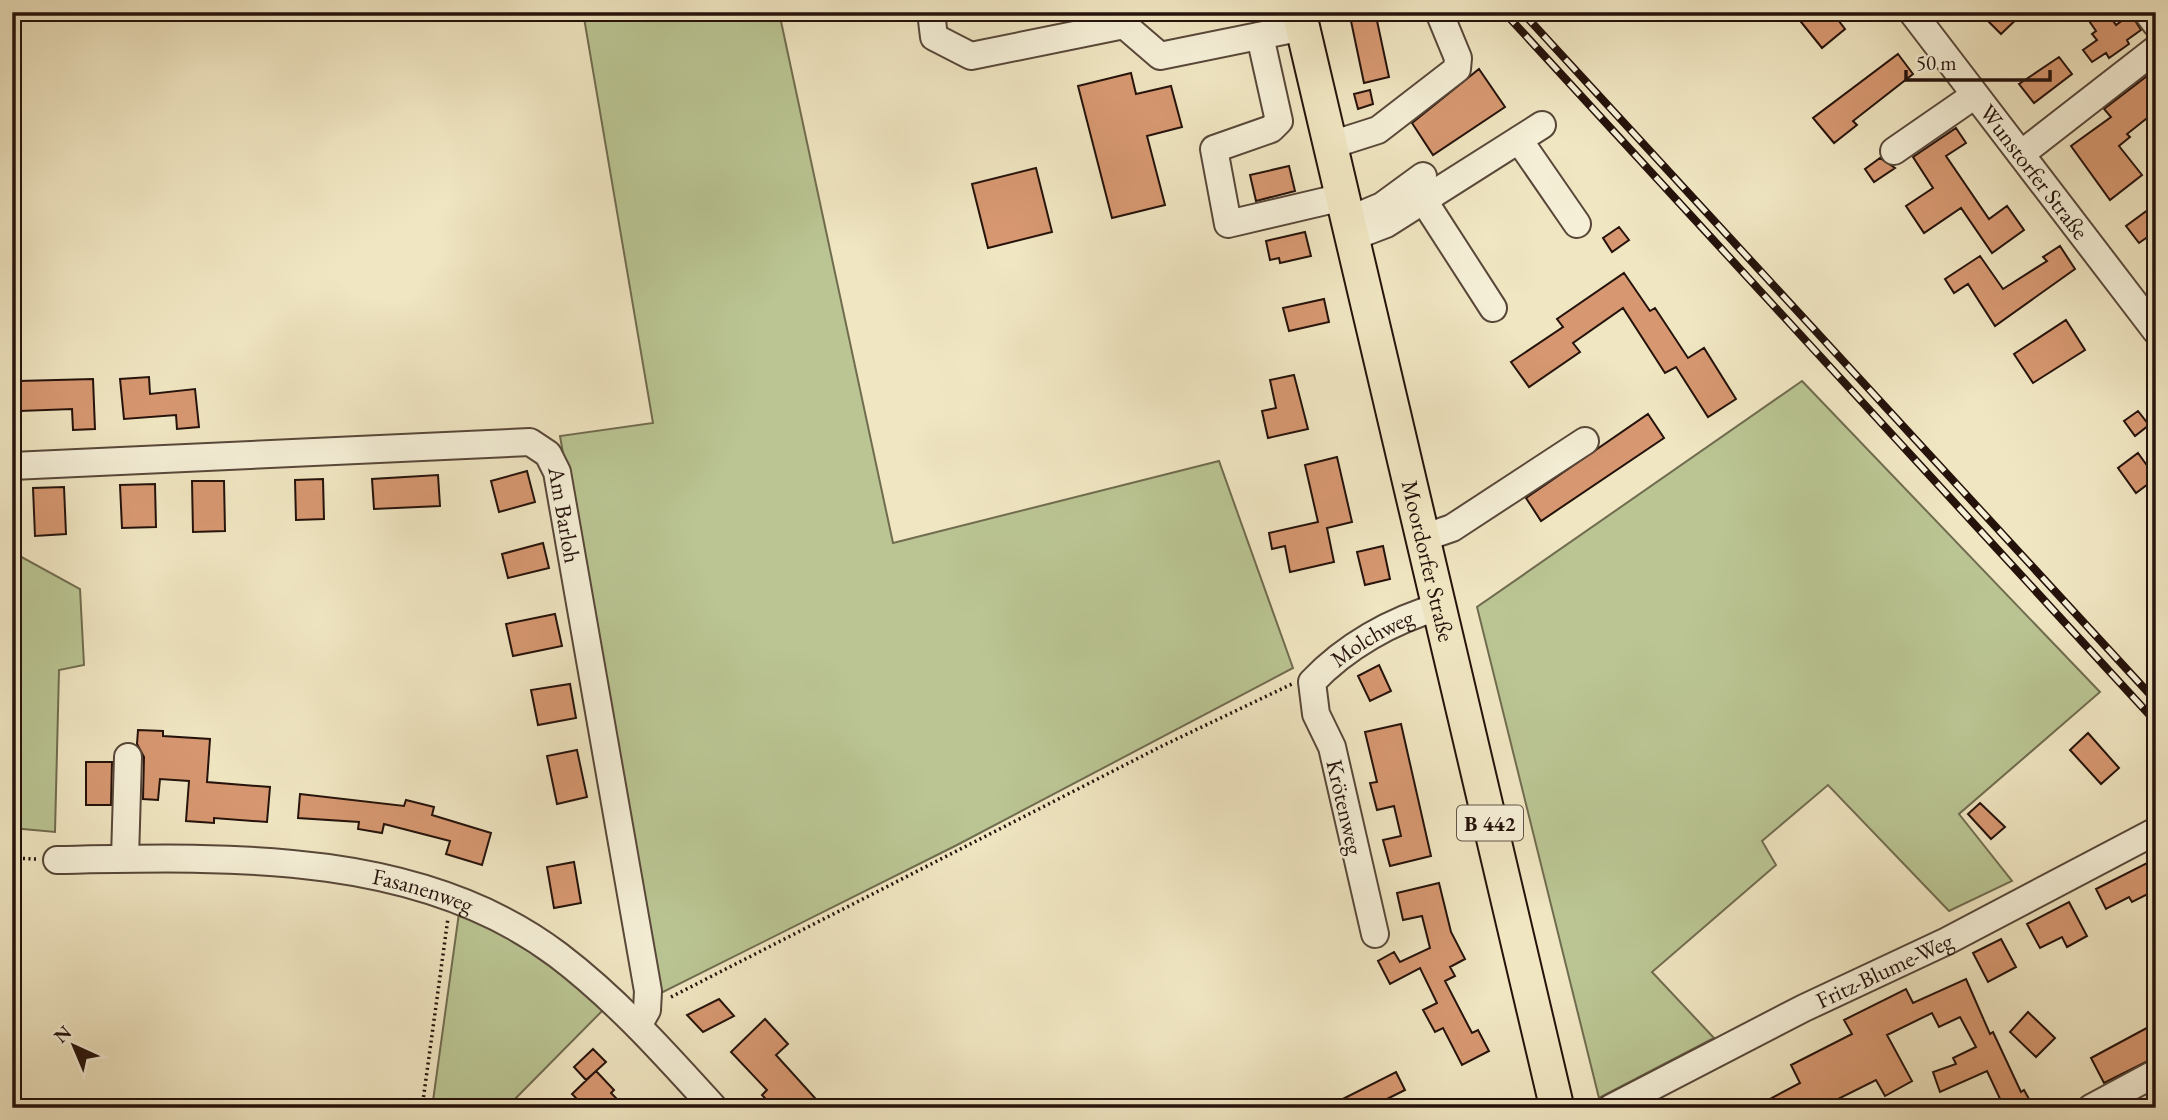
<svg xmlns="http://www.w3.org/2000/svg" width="2168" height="1120" viewBox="0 0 2168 1120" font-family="'EB Garamond',serif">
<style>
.green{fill:#bac593;stroke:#706c4f;stroke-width:2}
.building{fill:#d79871;stroke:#25120b;stroke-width:2}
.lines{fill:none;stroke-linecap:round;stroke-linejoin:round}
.minor-casing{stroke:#584739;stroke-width:30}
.major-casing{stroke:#25120b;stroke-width:37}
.path{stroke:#25120b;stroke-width:3.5;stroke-dasharray:2 3.5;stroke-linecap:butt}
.minor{stroke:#f5efd7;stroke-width:26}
.major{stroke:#f0e6c2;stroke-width:33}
.rail-casing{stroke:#25120b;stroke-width:8}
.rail{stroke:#f5efd7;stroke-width:5;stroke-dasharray:16;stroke-linecap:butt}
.labels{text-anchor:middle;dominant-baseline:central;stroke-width:5;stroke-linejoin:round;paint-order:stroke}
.shield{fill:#f5efd7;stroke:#635448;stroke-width:2}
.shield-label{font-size:21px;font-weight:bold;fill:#25120b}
.street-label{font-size:23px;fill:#25120b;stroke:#f5efd7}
</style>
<rect width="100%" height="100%" fill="#f0e6c2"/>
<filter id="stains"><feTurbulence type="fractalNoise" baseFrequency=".00286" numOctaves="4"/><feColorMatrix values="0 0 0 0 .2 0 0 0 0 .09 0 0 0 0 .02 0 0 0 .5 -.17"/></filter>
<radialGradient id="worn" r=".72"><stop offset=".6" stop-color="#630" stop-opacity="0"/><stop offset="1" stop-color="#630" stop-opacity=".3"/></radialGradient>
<path class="green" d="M583,12h196l114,531 326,-82 74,207 -336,177 -300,150 -97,-559 93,-13z
M1802,381l298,311 -141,122 53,67 -63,30 -121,-126 -66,56 14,24 -124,107 62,66 -115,60 -122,-491z
M12,555h6l62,34 4,76 -25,5 -4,162 -43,-4z
M459,913c56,21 100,57 145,96l-98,99h-74z"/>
<path class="building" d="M1793,12h39l13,17 -23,19z
M1979,12h45l-23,22z
M2083,12h24l9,13 15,-11 10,16 -14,10 2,4 -20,14 -3,-5 -14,9 -9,-12 14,-10 -5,-6 4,-3z
M1376,16l13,61 -25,6 -13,-62z
M1898,54l15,20 -60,47 4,4 -23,18 -21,-25z
M2059,57l13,17 -38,29 -15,-19z
M1479,69l26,38 -72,48 -21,-32z
M1131,73l5,21 35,-8 11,41 -35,9 18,69 -53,13 -34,-132z
M2151,73l5,7v31l-29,23 3,3 -11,9 23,29 -32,25 -39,-54 40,-29 -7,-8z
M1370,90l3,14 -15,5 -4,-15z
M1956,128l10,15 -20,13 43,63 18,-13 17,24 -32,23 -31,-45 -37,25 -18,-27 27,-18 -20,-31z
M1880,158l15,10 -21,14 -9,-13z
M1289,166l6,25 -39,10 -6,-26z
M1036,168l16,64 -64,16 -16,-64z
M2156,204v27l-17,12 -13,-17z
M1619,227l10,13 -17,12 -9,-14z
M1305,232l6,24 -31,7 -1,-5 -9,2 -4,-19z
M2060,246l15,23 -80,57 -27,-42 -14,9 -9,-14 35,-23 23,33 44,-28 -4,-4z
M1624,273l26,38 5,-3 33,50 16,-10 32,51 -28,18 -32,-50 -11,6 -42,-65 -50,35 7,9 -51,35 -18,-25 52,-35 -6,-8z
M1324,299l5,23 -40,9 -6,-23z
M2066,320l19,30 -52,33 -19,-29z
M1294,375l14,54 -40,9 -6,-27 14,-3 -6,-28z
M149,377l1,17 45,-5 4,38 -22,2 -1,-14 -52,4 -4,-40z
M93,379l2,50 -22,1 -1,-21 -52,2 -1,-30z
M2138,411l11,14 -14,11 -11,-15z
M1648,414l16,24 -123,83 -15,-23z
M2138,453l18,25 -20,15 -18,-25z
M1337,457l15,65 -25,6 7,34 -44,10 -5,-26 -13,3 -3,-16 49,-11 -13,-57z
M527,471l8,31 -36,10 -8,-31z
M438,475l2,31 -66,3 -2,-30z
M323,479l1,40 -28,1 -1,-40z
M192,481h32l1,50 -32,1z
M155,484l1,43 -34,1 -2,-43z
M64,487l2,47 -31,2 -2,-48z
M543,543l6,25 -41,10 -6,-24z
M1383,546l7,33 -25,6 -8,-33z
M555,614l7,32 -49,10 -7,-32z
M1379,665l12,26 -21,10 -12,-25z
M570,684l6,34 -38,7 -7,-35z
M1401,724l30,132 -41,10 -7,-26 18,-4 -7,-30 -17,4 -7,-27 7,-1 -12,-50z
M138,730l25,1v5l47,3 -3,43 63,5 -3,35 -53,-4v5l-28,-2 3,-40 -29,-2 -2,21 -15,-1 1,-42 -7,-13z
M2088,733l31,35 -18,16 -31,-34z
M577,750l10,47 -30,7 -10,-48z
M86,762h26l-1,43h-25z
M300,794l104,12 2,-6 28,7 -2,8 59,18 -9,32 -36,-11 4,-13 -66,-17 -2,9 -24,-4 1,-7 -61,-4z
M1980,803l25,24 -14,12 -23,-25z
M574,862l7,41 -27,5 -7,-41z
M2147,863l9,19v8l-24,12 -3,-5 -23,12 -10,-20z
M1439,883l12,49 14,27 -15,8 5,9 -10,5 27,52 6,-3 11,21 -27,14 -19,-37 -8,4 -12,-22 14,-7 -17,-35 -30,16 -12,-23 16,-9 6,10 30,-14 -8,-32 -19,4 -6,-27z
M2069,902l18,34 -20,11 -5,-10 -22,11 -13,-24z
M2001,939l15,28 -28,15 -15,-29z
M1966,979l24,55 3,-2 28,60 3,-2 10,18h-42l10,-5 -15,-32 -47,21 -7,-20 23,-8 -3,-6 23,-11 -16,-30 -21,10 -7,-14 -45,22 25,46 -27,15 -9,-16 -56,28h-67l47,-25 -9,-18 61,-31 -8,-14 62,-31 7,14z
M719,999l15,17 -31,16 -16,-17z
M2028,1012l27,26 -19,19 -26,-25z
M765,1019l23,25 -12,11 48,53h-50l-12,-13 5,-5 -36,-38z
M2156,1023v34l-52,26 -13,-25z
M593,1049l13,13 -20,18 -12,-13z
M596,1071l18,19 -3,3 7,7 -7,8h-41l8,-8 -6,-6z
M1396,1072l9,18 -26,13 3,5h-57z"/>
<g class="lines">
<g class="minor-casing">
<g id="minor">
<path d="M931,12l3,25 37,19 153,-31"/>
<path d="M1121,12l3,13 36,31 143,-29"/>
<path id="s1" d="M1912,12l244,319"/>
<path d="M2147,12l9,12"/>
<path d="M1260,36l19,85 -8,8 -57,20 14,75 115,-27"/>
<path d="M1519,140l58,84"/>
<path d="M1331,145l47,-15 79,-61 1,-11 -19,-46"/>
<path d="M1894,151l81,-56"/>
<path d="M2021,154l135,-105"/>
<path d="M1424,201l69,107"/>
<path d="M1363,214l19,-8 41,-30"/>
<path d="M1352,237l34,-13 156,-99"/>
<path id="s2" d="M12,466l518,-24 18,12 9,18 91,519 -1,19 -9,16"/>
<path d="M1423,538l29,-10 133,-87"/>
<path d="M125,858l3,-101"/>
<path id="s3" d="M57,860c167,-3 361,-11 501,95 58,44 107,99 156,153"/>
<path id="s4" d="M1375,934l-43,-187 -16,-33 -4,-32c33,-35 80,-62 127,-75"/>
<path id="s5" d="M1611,1108l193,-100 143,-67 209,-110"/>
<path d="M2091,1108l65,-35"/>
</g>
</g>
<g class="major-casing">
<g id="major">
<path id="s6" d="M1299,12l258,1096"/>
</g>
</g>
<path class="path" d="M12,858l25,1
M671,997l491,-251 130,-62
M422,1108l26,-190"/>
<use href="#minor" class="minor"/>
<use href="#major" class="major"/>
<g class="rail-casing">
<path id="rail" d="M1504,12l652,710
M1522,12l634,689"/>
</g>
<use href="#rail" class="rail"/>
</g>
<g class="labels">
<rect class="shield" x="1457" y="805.5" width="66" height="35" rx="5"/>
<g class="shield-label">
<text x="1490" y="823">B 442</text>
</g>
<g class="street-label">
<text stroke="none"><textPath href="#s1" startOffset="201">Wunstorfer Straße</textPath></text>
<text stroke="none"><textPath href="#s2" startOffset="604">Am Barloh</textPath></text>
<text stroke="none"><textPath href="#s6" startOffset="564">Moordorfer Straße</textPath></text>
<text stroke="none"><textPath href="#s4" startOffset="336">Molchweg</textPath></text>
<text transform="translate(1345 807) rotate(77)">Krötenweg</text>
<text stroke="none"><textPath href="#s3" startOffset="369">Fasanenweg</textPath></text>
<text stroke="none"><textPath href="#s5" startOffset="306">Fritz-Blume-Weg</textPath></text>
</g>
</g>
<rect width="2168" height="1120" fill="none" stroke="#f0e6c2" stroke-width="42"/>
<rect x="14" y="14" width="2140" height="1092" fill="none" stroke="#25120b" stroke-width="3.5"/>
<rect x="21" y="21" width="2126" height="1078" fill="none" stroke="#25120b" stroke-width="2"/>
<g transform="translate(74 1046) rotate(316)" stroke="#f5efd7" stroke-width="5" paint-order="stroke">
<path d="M0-5L12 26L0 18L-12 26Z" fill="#25120b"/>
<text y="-10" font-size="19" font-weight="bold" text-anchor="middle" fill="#25120b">N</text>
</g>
<path d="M1906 70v10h144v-10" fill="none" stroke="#25120b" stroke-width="3.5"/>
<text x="1916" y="70" font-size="21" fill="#25120b" stroke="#f5efd7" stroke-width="5" paint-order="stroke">50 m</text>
<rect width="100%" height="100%" filter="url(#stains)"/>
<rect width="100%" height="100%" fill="url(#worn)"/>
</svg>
